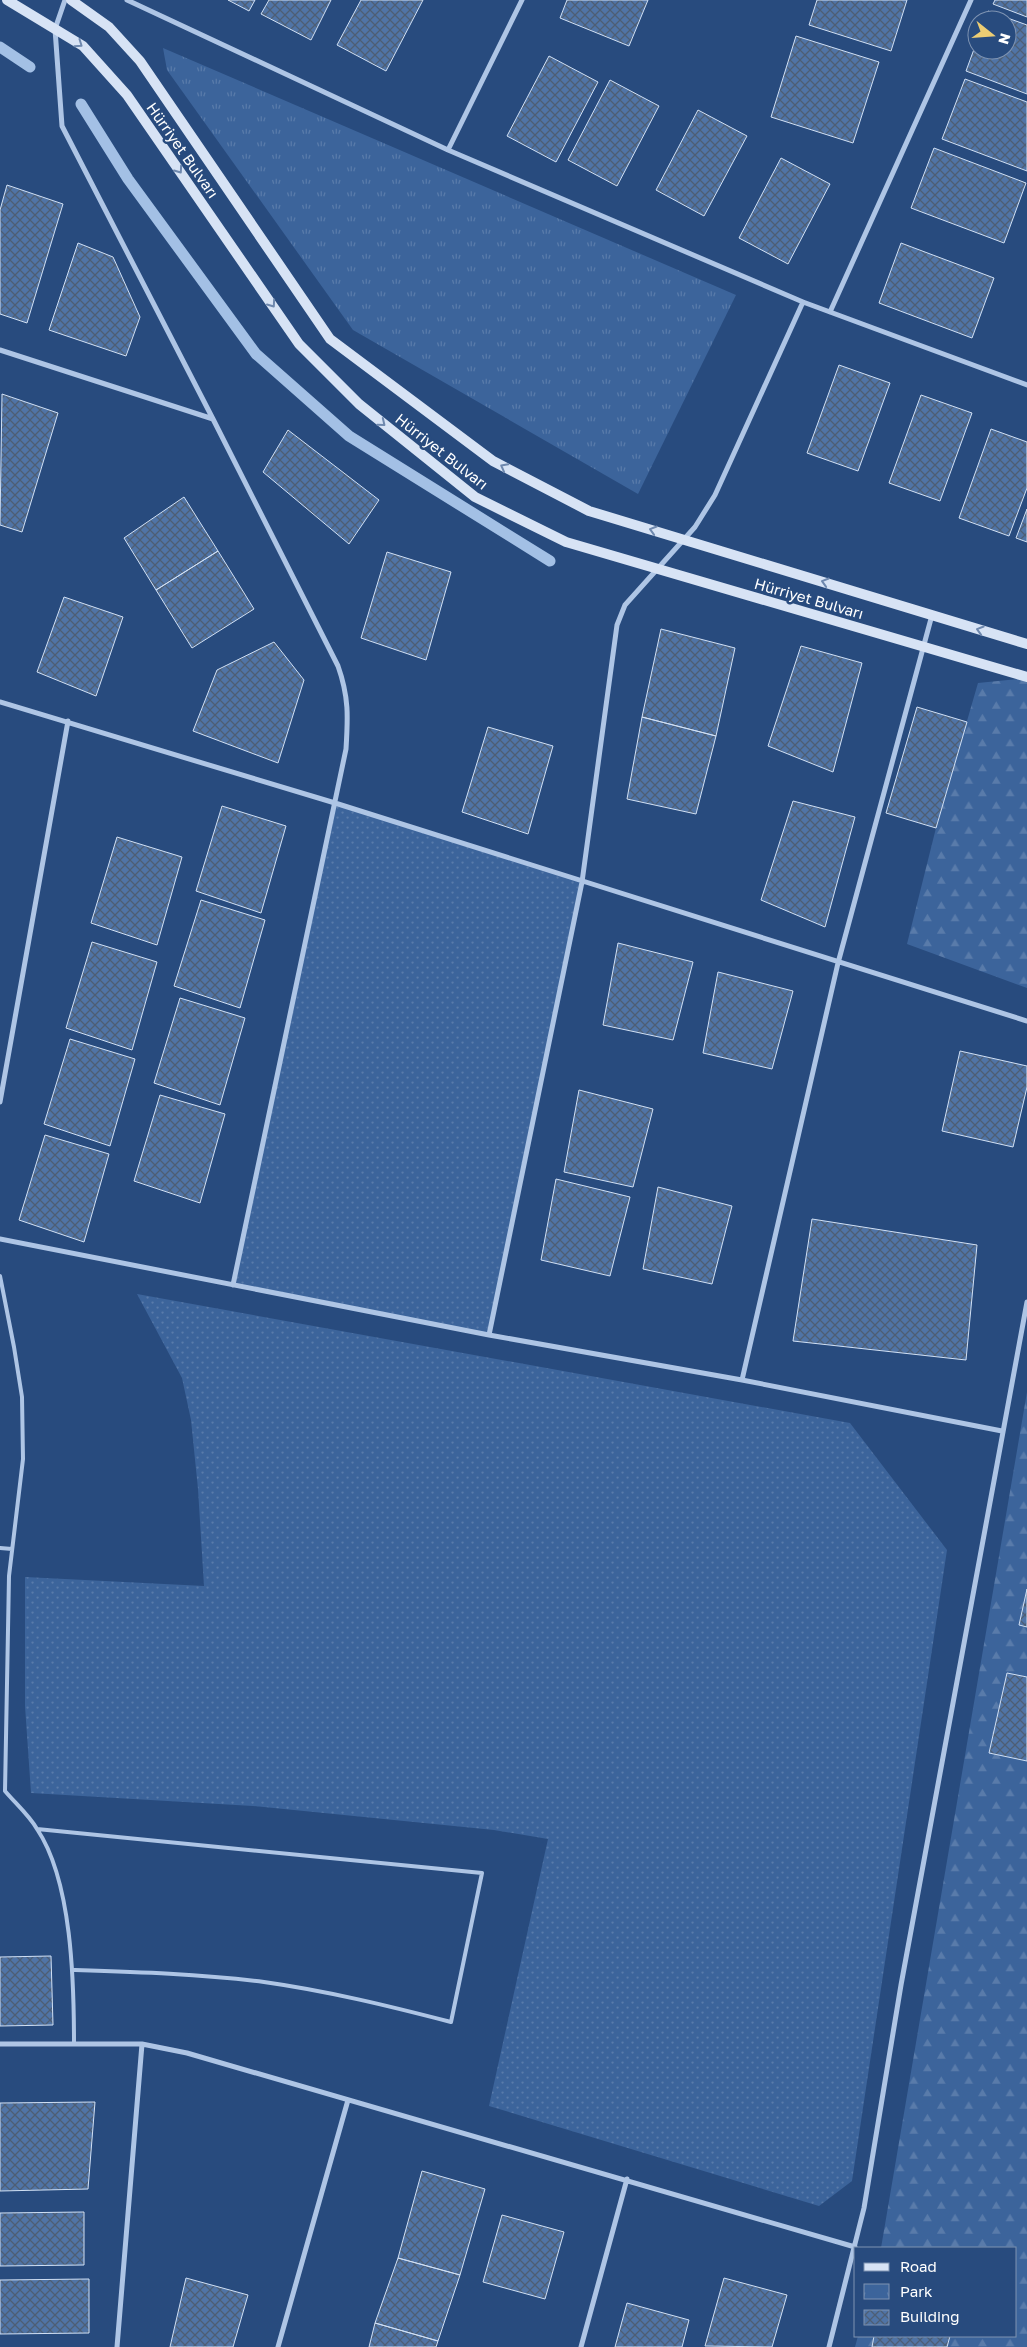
<svg xmlns="http://www.w3.org/2000/svg" width="1027" height="2347" viewBox="0 0 1027 2347" font-family="'Golos Text',sans-serif">
<style>
.grass{fill:url(#grass-dots)}
.forest{fill:url(#forest-firs)}
.park{fill:url(#park-tufts)}
.lines{fill:none;stroke-linecap:round;stroke-linejoin:round}
.stream{stroke:#a3c0e5;stroke-width:11}
.building{fill:url(#building-cross-hatch);stroke:#d1e0f4}
.lane{stroke:#aec5e5;stroke-width:4}
.street{stroke:#aec5e5;stroke-width:5}
.secondary{stroke:#d7e3f5;stroke-width:10}
.oneway{stroke:#6e88ae}
.labels{text-anchor:middle;dominant-baseline:central;stroke-width:5;stroke-linejoin:round;paint-order:stroke}
.street-label{font-size:15px;fill:#fff;stroke:#284b7e}
</style>
<defs>
<pattern id="grass-dots" width="8" height="8" patternUnits="userSpaceOnUse" patternTransform="scale(1.25)"><rect width="8" height="8" fill="#3c649b"/><path d="M2 2h.1M6 6h.1" fill="none" stroke="#597baa" stroke-width="1.8" stroke-linecap="round"/></pattern>
<pattern id="forest-firs" width="22" height="20" patternUnits="userSpaceOnUse" patternTransform="scale(1.25)"><rect width="22" height="20" fill="#3c649b"/><path d="M5 1l3.5 6h-7zM16 11l3.5 6h-7z" fill="#597baa"/></pattern>
<pattern id="park-tufts" width="24" height="20" patternUnits="userSpaceOnUse" patternTransform="scale(1.25)"><rect width="24" height="20" fill="#3c649b"/><path d="M3 7l-1-3M5 7V3M7 7l1-3M15 17l-1-3M17 17v-4M19 17l1-3" fill="none" stroke="#597baa"/></pattern>
<pattern id="building-cross-hatch" width="8" height="8" patternUnits="userSpaceOnUse" patternTransform="scale(1.25)"><rect width="8" height="8" fill="#5074a6"/><path d="M0 0l8 8M0 8l8-8" fill="none" stroke="#4e5e74"/></pattern>
</defs>
<rect width="100%" height="100%" fill="#284b7e"/>
<path class="grass" d="M335,803l247,79 -93,453 -256,-50z
M137,1294l713,129 97,127 -95,631 -33,25 -330,-100 59,-267 -54,-9 -241,-24 -222,-13 -6,-87v-129l179,9 -6,-97 -7,-69 -9,-42z"/>
<path class="forest" d="M1027,678v310l-120,-44 29,-116 42,-145z
M1027,1392v955h-172l3,-11h158v-88h-135z"/>
<path class="park" d="M163,48l573,247 -98,199 -285,-164 -186,-260z"/>
<g class="lines">
<path class="stream" d="M0,47l30,20
M81,104l47,75 128,175 93,82 201,125"/>
</g>
<path class="building" d="M228,0h27l-6,11z
M269,0h62l-20,40 -50,-26z
M361,0h62l-37,71 -49,-26z
M567,0h81l-19,46 -69,-28z
M817,0h90l-16,51 -82,-26z
M995,0h32v17l-34,-13z
M988,11l39,14v69l-61,-23 11,-30v9h30v-30h-22z
M796,36l83,26 -26,81 -82,-26z
M549,56l49,26 -42,80 -49,-26z
M965,79l62,23v69l-85,-32z
M610,80l49,26 -42,80 -49,-26z
M698,110l49,26 -43,80 -48,-26z
M934,148l92,35 -22,60 -93,-35z
M781,158l49,26 -42,80 -49,-26z
M7,185l56,19 -36,119 -27,-9v-104z
M78,243l35,14 27,60 -14,39 -77,-26z
M901,243l93,35 -22,60 -93,-35z
M839,365l51,18 -32,88 -51,-18z
M2,394l56,19 -36,119 -22,-7z
M921,395l51,18 -32,88 -51,-18z
M991,429l36,13v46l-18,48 -50,-18z
M288,430l91,70 -30,44 -86,-72z
M184,497l34,54 -62,39 -32,-52z
M1027,509v33l-11,-4z
M218,551l36,58 -62,39 -36,-58z
M387,552l64,20 -25,88 -65,-22z
M64,597l59,20 -27,79 -59,-24z
M661,629l74,19 -19,88 -74,-19z
M274,642l30,38 -26,83 -85,-32 24,-61z
M801,646l61,17 -29,109 -65,-26z
M917,707l50,15 -31,106 -50,-15z
M642,717l74,19 -20,78 -69,-15z
M488,727l65,19 -25,88 -66,-22z
M793,801l62,16 -30,110 -64,-27z
M222,806l64,20 -25,87 -65,-22z
M117,837l65,20 -25,88 -66,-22z
M201,900l64,20 -25,88 -66,-22z
M92,942l65,20 -25,88 -66,-22z
M618,943l75,19 -20,78 -70,-15z
M718,972l75,19 -21,78 -69,-16z
M180,998l65,20 -25,87 -66,-22z
M70,1039l65,20 -25,87 -66,-22z
M960,1051l67,15v21l-14,60 -71,-16z
M579,1090l74,19 -20,78 -69,-15z
M160,1095l65,19 -25,89 -66,-22z
M45,1135l64,19 -25,88 -65,-22z
M556,1179l74,18 -20,79 -69,-16z
M658,1187l74,19 -20,78 -69,-15z
M812,1219l165,26 -11,115 -173,-19z
M1027,1589v38l-8,-2z
M1007,1673l20,4v84l-38,-8z
M51,1956l2,69 -53,1v-69z
M95,2102l-7,87 -88,2v-88z
M422,2171l63,18 -25,86 -62,-17z
M84,2212v53l-84,1v-53z
M502,2215l62,17 -19,67 -62,-17z
M398,2258l62,17 -22,66 -63,-18z
M186,2278l62,17 -15,52h-63z
M724,2278l63,17 -15,52 -67,-1z
M89,2279v54l-89,1v-54z
M627,2303l62,17 -7,27h-67z
M375,2323l63,18 -2,6h-67z
M874,2336h76l-3,11h-75z"/>
<g class="lines">
<path class="lane" d="M0,1276l14,71 8,50 1,62 -14,117 -4,215c10,12 24,24 32,38 35,52 37,153 37,215
M0,1548l12,1
M37,1829l445,44 -31,149c-62,-16 -123,-31 -187,-40 -63,-8 -127,-10 -190,-12"/>
<path class="street" d="M65,0l-10,29 7,97 151,293
M127,0l321,150 355,152 224,83
M448,150l74,-150
M830,312l141,-312
M0,350l213,69 125,247c11,31 10,51 8,83l-113,536
M0,702l335,101 692,218
M0,1102l68,-381
M0,1239l489,96 253,45 96,-417 94,-348
M489,1335l93,-453 35,-257 8,-20 70,-78 20,-32 88,-193
M742,1380l260,51
M0,2044h142l45,9 668,194
M117,2347l25,-303
M278,2347l70,-247
M581,2347l46,-168
M829,2347l35,-139 37,-223 126,-683"/>
<path class="secondary" d="M7,0l76,46 44,49 172,249 60,60 116,93 91,45 461,135
M71,0l38,27 31,34 190,278 163,122 96,50 438,133"/>
</g>
<defs><path id="oneway-chevron" d="M-2-3.5L2.5 0L-2 3.5" fill="none" stroke-width="1.6" stroke-linecap="round" stroke-linejoin="round" transform="scale(1.25)"/></defs>
<g class="oneway">
<use href="#oneway-chevron" transform="translate(79 44) rotate(35)"/>
<use href="#oneway-chevron" transform="translate(179 170) rotate(55)"/>
<use href="#oneway-chevron" transform="translate(272 304) rotate(55)"/>
<use href="#oneway-chevron" transform="translate(382 423) rotate(39)"/>
<use href="#oneway-chevron" transform="translate(504 467) rotate(-152)"/>
<use href="#oneway-chevron" transform="translate(653 530) rotate(-163)"/>
<use href="#oneway-chevron" transform="translate(825 582) rotate(-163)"/>
<use href="#oneway-chevron" transform="translate(980 630) rotate(-163)"/>
</g>
<g class="labels">
<g class="street-label">
<text transform="translate(183 150) rotate(55)">Hürriyet Bulvarı</text>
<text transform="translate(442 451) rotate(38)">Hürriyet Bulvarı</text>
<text transform="translate(809 598) rotate(16)">Hürriyet Bulvarı</text>
</g>
</g>
<rect x="854" y="2247" width="162" height="90" fill="#284b7e" stroke="#7e93b2"/>
<rect x="864" y="2263" width="25" height="8" fill="#d7e3f5" stroke="#7e93b2"/>
<text x="900" y="2272" font-size="15" fill="#ffffff">Road</text>
<rect x="864" y="2284" width="25" height="15" fill="url(#park-tufts)" stroke="#7e93b2"/>
<text x="900" y="2297" font-size="15" fill="#ffffff">Park</text>
<rect x="864" y="2310" width="25" height="15" fill="url(#building-cross-hatch)" stroke="#7e93b2"/>
<text x="900" y="2322" font-size="15" fill="#ffffff">Building</text>
<g transform="translate(992 35) rotate(107)"><circle r="24" fill="#284b7e" stroke="#7e93b2"/>
<path d="M0-4L9 19L0 12L-9 19Z" fill="#eccd74"/>
<text y="-8" font-size="14" font-weight="bold" text-anchor="middle" fill="#ffffff">N</text>
</g>
</svg>
